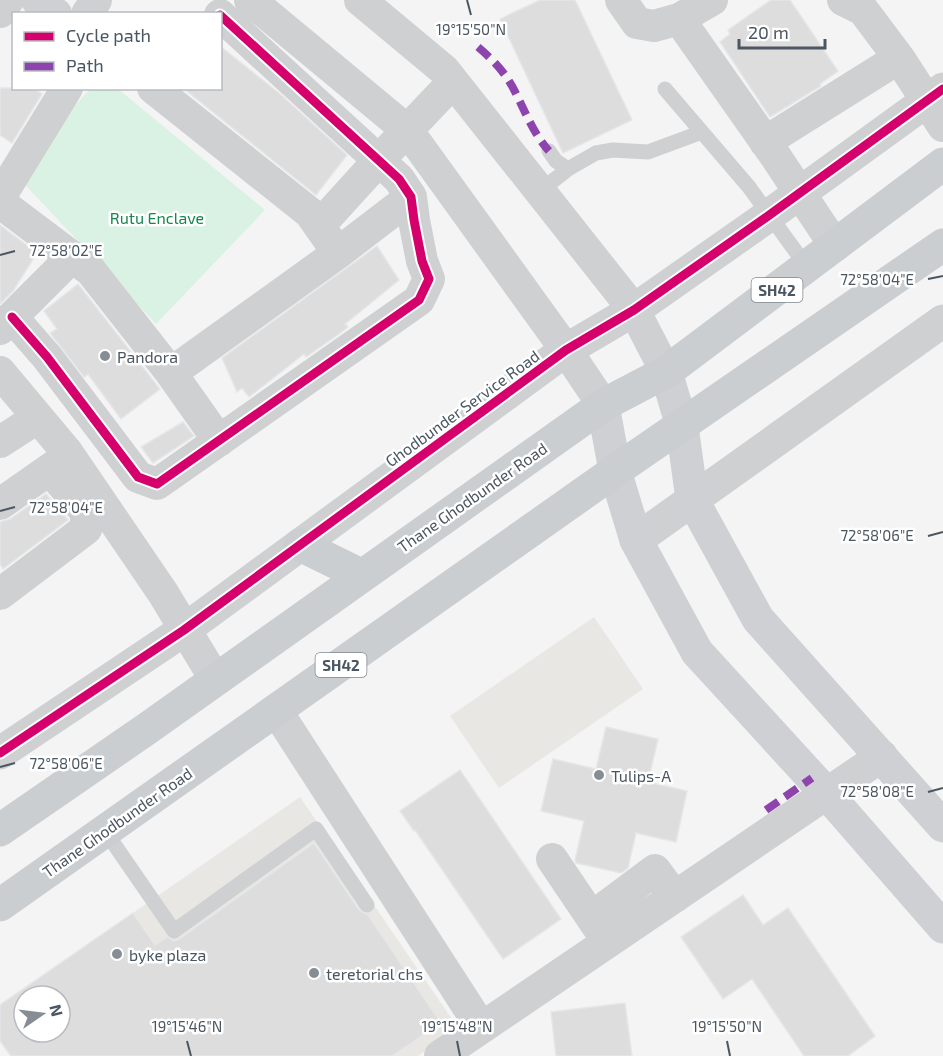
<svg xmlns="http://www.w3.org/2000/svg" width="943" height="1056" viewBox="0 0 943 1056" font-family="'Exo 2',sans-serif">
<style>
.commercial{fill:#e8e7e3}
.green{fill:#d9f2e3}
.building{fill:#ddddde;stroke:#e5e6e7;stroke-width:1.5;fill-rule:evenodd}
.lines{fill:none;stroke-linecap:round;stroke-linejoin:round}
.service{stroke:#ced0d2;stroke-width:15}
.minor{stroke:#ced0d2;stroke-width:32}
.tertiary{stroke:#ced0d2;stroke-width:33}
.secondary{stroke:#ced0d4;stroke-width:33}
.primary{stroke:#caced1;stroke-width:33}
.quiet{stroke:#8e44ad;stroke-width:8;stroke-dasharray:15 8;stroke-linecap:butt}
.cycleway-casing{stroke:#fff;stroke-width:13}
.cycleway{stroke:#d6006c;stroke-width:9}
.ticks{fill:none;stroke:#4a5661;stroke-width:2}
.poi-dot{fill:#868d94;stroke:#fff;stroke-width:2}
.labels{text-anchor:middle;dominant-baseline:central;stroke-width:5;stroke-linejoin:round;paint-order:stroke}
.shield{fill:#fff;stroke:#808990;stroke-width:1.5}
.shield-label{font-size:15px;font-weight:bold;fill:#4a5661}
.park-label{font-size:16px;fill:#17864f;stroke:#fff}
.poi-label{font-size:16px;fill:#4a5661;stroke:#fff;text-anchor:start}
.street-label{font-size:16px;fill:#4a5661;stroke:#fff}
.ticks-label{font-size:15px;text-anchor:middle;fill:#4a5661;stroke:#fff;stroke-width:5;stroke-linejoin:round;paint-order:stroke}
</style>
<rect width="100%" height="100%" fill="#f4f4f4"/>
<path class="commercial" d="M594,617l49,72 -144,99 -49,-72z
M300,797l158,231 -40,28h-187l-98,-143z"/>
<path class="green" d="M90,89h28l147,121 -109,114 -142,-151z"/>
<path class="building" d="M540,0h35l57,120 -69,33 -63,-134z
M771,0h19l48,71 -18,13 1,2 -51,31 -50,-75 10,-8 -2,-4z
M220,46l59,47 68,62 -31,40 -133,-107h37z
M0,88h33l9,6 -30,49 -12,-8z
M0,225l37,28 -24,38 -13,13z
M377,246l22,34 -54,44 3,3 -9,7 -33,23 -2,-3 -55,43 -7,-9 -5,4 -15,-34z
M78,284l82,105 -39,30 -33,-45 -4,3 -34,-44 7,-4 -13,-18z
M183,422l11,14 -41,27 -12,-16z
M46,494l22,26 -65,49 -3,-5v-42l10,-3z
M606,727l52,12 -10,43 39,9 -11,51 -40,-9 -8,35 -7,5 -45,-10 -1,-3 9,-39 -43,-10 12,-52 43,10z
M460,770l101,149 -58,40 -88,-129 -1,1 -14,-20z
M314,843l45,67 9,5 73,108 -49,33h-381l-11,-15v-36l133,-92 22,32 12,-8 7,4 5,-2zM24,996h36v36h-36z
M743,895l20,30 25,-17 87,128 -27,20h-44l-52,-77 -29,20 -42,-62z
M625,1003l7,53h-76l-5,-44z"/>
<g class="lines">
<path class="service" d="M665,89l84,98 58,80
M549,151l7,10 12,8
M540,191l28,-22 28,-16 17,-3 35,2 54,-20
M105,831l69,100 142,-102 51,76"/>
<path class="minor" d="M37,0l19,14
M250,0l158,131 158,219 37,55
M360,0l84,70 190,240 32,62
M621,0l16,23 17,3 25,-7 95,135 61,92
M843,0l20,10 36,48 44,68
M0,12l8,-12
M87,14l9,-14
M679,19l33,-19
M67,88l-65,106 4,13 85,64 80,102 167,-120 -28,-40 -157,-125
M765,142l134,-84
M319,226l60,-66 74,-78
M338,253l73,-56
M12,317l35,40 91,120 19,7 262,-184 10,-21 -7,-18 -8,-41 -3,-23 -12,-18 -179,-164
M0,329l72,-72
M0,372l67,80 96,141 52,86
M171,373l48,68
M0,442l37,-24
M0,504l66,-46
M0,594l86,-65v-17l-36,-42
M276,710l205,317
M552,859l50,74
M592,917l63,-47 20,27
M440,1056l442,-300"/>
<path class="tertiary" d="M636,540l307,-219
M0,753l184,-123 382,-280 68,-40 134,-94 175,-127"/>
<path class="secondary" d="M666,372l16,54 10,73 66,120 185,207
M603,405l12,66 21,69 61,112 130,142 116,133"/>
<path class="primary" d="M300,545l61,30
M0,830l148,-102 455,-323 63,-33 277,-208
M0,905l615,-434 328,-226"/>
<path class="quiet" d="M478,47c13,11 25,23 34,39 12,22 20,46 37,65
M766,810l46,-32"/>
<g class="cycleway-casing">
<path id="cycleway" d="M12,317l35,40 91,120 19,7 262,-184 10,-21 -7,-18 -8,-41 -3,-23 -12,-18 -179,-164
M0,753l184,-123 382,-280 68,-40 134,-94 175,-127"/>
</g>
<use href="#cycleway" class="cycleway"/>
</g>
<path class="ticks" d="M467,0l4,15M0,255l15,-4M928,279l15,-3M0,511l15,-4M928,536l15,-4M0,767l15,-4M928,792l15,-4M187,1041l4,15M457,1041l3,15M727,1041l3,15"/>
<g class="poi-dot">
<circle cx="105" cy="356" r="6"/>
<circle cx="599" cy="775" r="6"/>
<circle cx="117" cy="954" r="6"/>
<circle cx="314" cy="973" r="6"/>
</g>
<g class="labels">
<g class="shield">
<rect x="751.5" y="278" width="51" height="24" rx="4.5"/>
<rect x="315.5" y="653" width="51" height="24" rx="4.5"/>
</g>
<g class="shield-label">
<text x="777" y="290">SH42</text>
<text x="341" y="665">SH42</text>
</g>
<g class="park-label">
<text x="157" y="217">Rutu Enclave</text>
</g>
<g class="poi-label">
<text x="117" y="356">Pandora</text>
<text x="611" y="775">Tulips-A</text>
<text x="129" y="954">byke plaza</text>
<text x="326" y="973">teretorial chs</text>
</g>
<g class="street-label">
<text transform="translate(462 408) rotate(-36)">Ghodbunder Service Road</text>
<text transform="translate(472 497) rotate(-35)">Thane Ghodbunder Road</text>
<text transform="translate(117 822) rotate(-35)">Thane Ghodbunder Road</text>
</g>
</g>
<g class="ticks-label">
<text x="471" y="35">19°15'50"N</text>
<text x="66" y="256">72°58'02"E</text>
<text x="877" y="285">72°58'04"E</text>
<text x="66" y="513">72°58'04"E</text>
<text x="877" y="541">72°58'06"E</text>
<text x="66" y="769">72°58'06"E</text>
<text x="877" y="797">72°58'08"E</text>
<text x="187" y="1032">19°15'46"N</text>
<text x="457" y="1032">19°15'48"N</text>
<text x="727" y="1032">19°15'50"N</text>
</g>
<rect x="12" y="12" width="210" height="78" fill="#ffffff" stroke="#b7bbc0" stroke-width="1.5"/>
<rect x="24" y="32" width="30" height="9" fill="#d6006c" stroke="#b7bbc0" stroke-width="1.5"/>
<text x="66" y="42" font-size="18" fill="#4a5661">Cycle path</text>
<rect x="24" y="62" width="30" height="9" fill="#8e44ad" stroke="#b7bbc0" stroke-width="1.5"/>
<text x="66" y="72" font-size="18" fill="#4a5661">Path</text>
<g transform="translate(42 1014) rotate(76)"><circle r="28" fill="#ffffff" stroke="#b7bbc0" stroke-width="1.5"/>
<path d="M0-4.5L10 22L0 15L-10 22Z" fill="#868d94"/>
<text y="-9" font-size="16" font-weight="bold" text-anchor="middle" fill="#4a5661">N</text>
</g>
<path d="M739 39v9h86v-9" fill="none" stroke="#4a5661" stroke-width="3"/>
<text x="748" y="39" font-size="18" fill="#4a5661" stroke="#ffffff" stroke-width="4.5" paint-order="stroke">20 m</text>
</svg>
